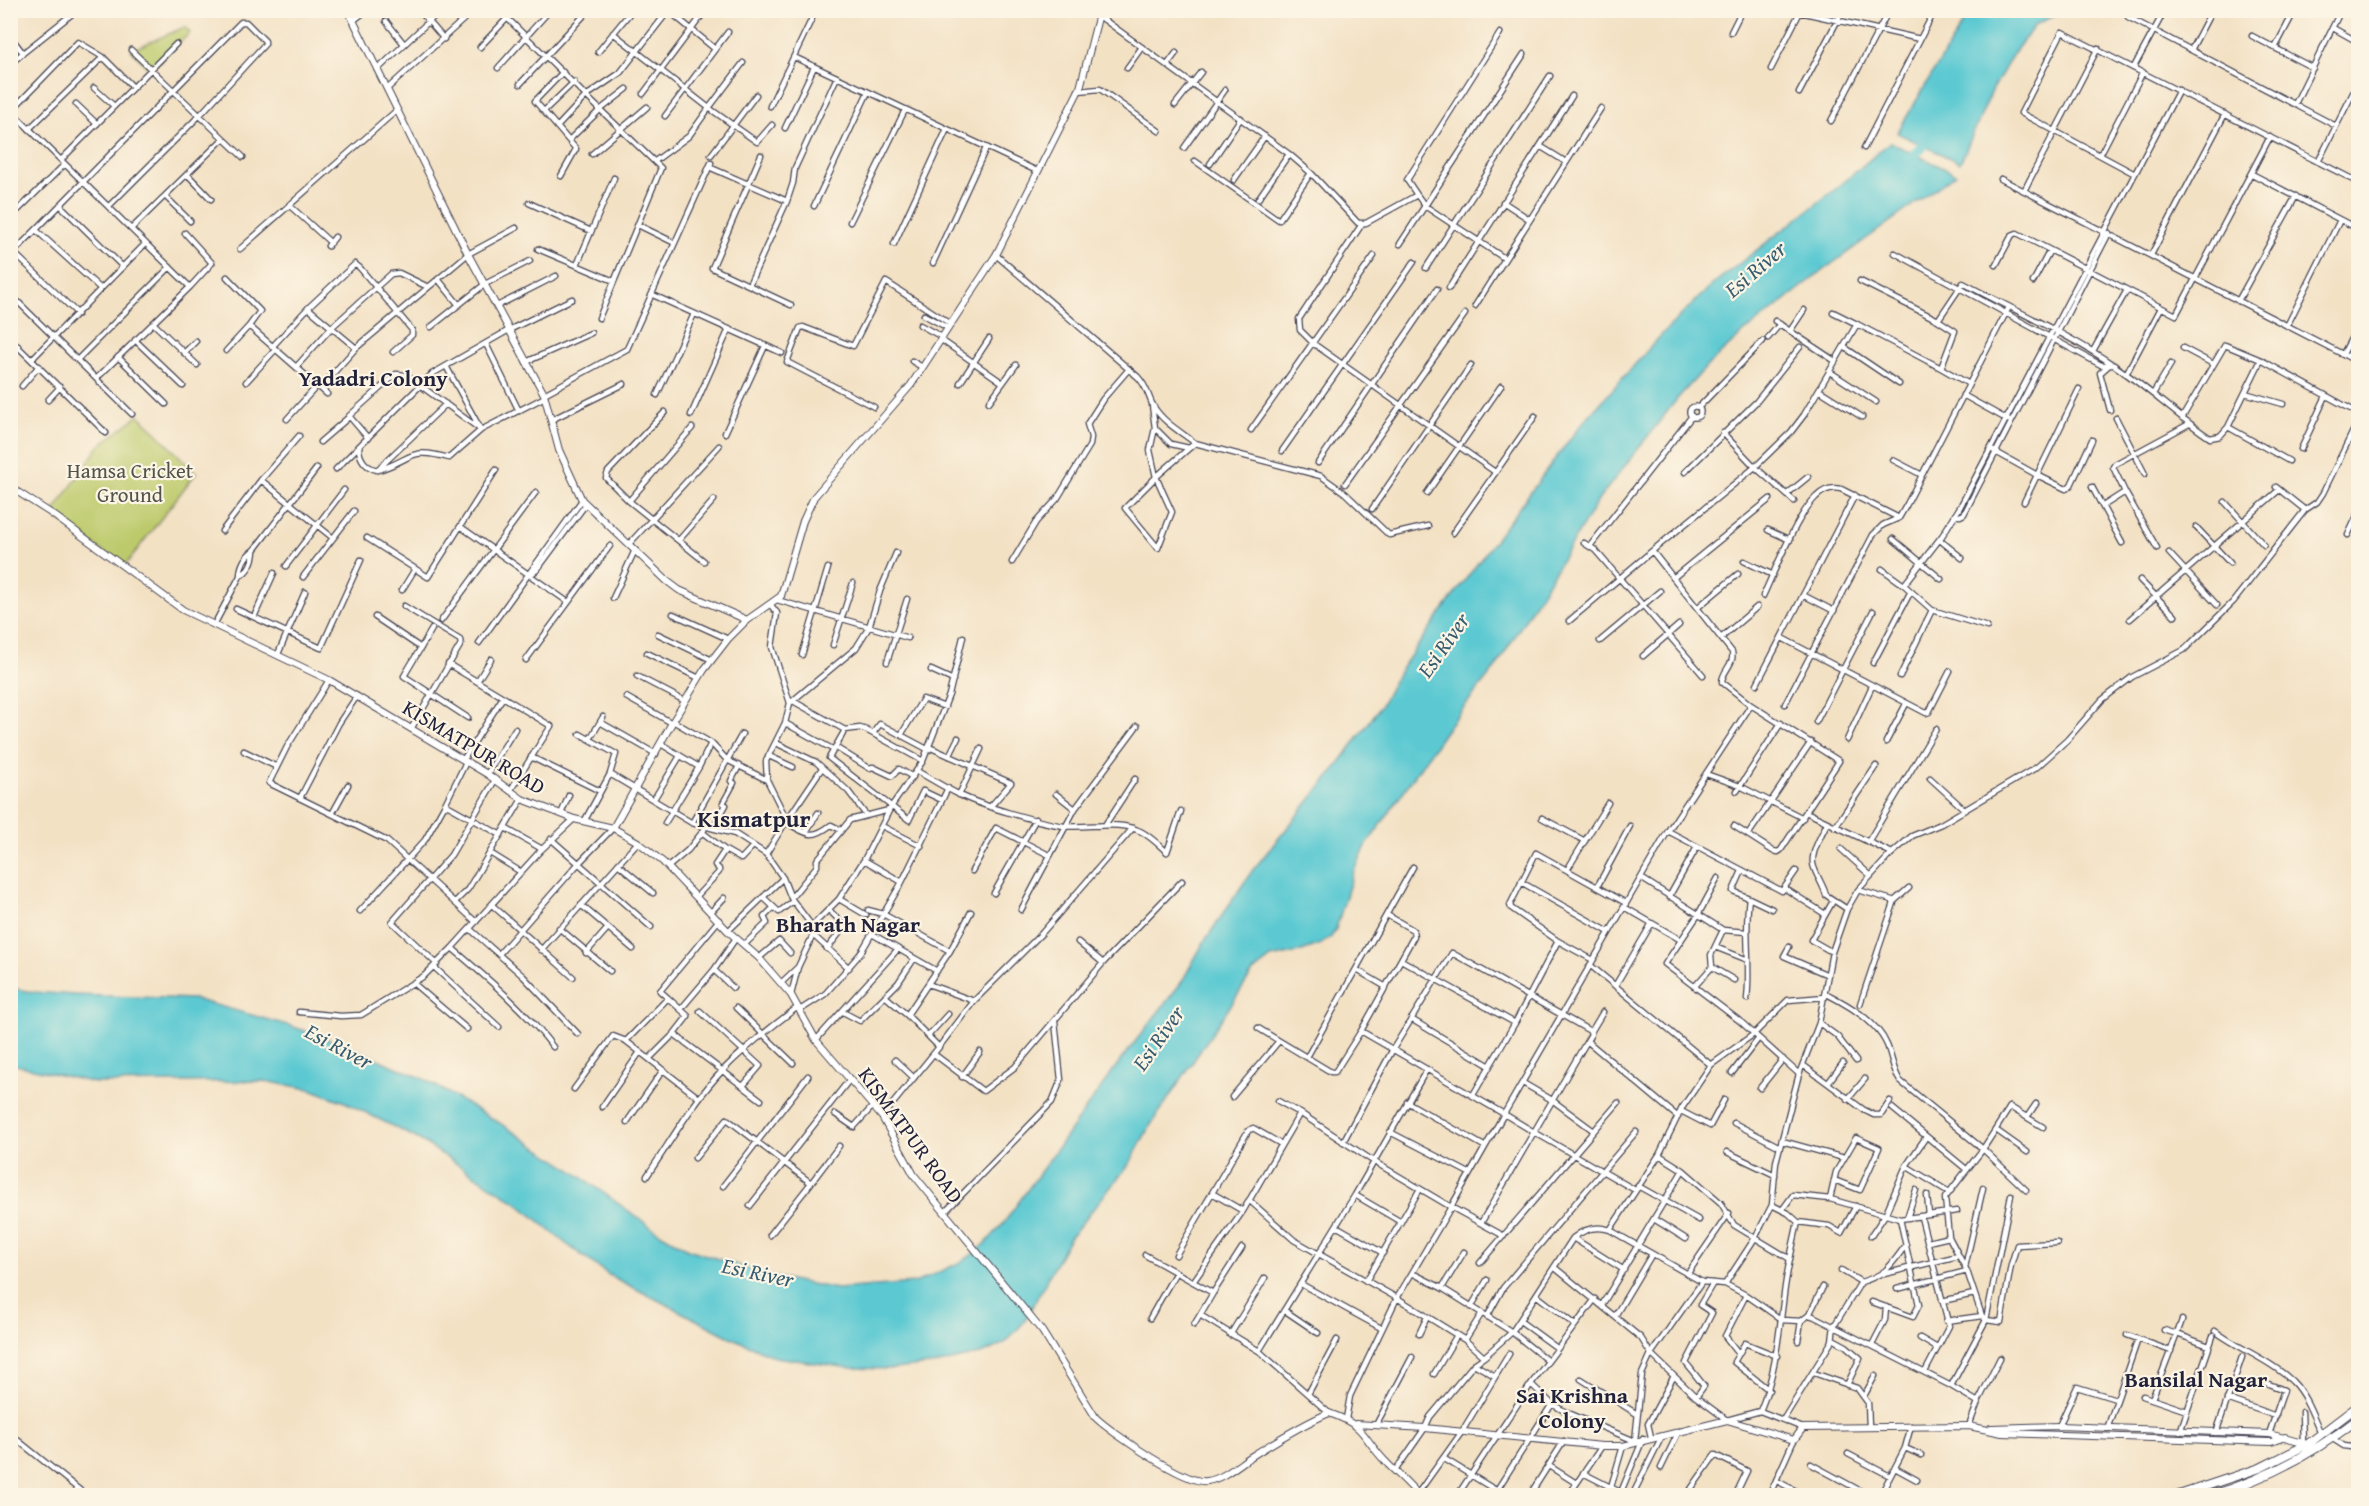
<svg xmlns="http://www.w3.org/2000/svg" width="2369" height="1506" viewBox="0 0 2369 1506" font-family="'Gentium Book Plus',serif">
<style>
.green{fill:#bdca6c;stroke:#707654;stroke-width:1.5}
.water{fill:#5cc9d2;stroke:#3f7686;stroke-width:1.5}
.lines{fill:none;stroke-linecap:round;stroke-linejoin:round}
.river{stroke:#5cc9d2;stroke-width:10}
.minor-casing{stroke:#413f50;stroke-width:7}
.tertiary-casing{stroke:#413f50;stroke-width:8}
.primary-casing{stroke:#413f50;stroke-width:10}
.minor{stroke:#fff;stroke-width:4.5}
.tertiary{stroke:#fff;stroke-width:6}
.primary{stroke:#fff;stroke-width:8}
.labels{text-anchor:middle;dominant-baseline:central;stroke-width:4.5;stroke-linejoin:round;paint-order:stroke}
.park-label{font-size:21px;fill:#50544a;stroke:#fcf5e5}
.street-label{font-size:21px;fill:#22223b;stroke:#fcf5e5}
.water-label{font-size:22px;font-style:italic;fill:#365c70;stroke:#fcf5e5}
.neighbourhood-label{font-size:22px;font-weight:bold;fill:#22223b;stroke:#fcf5e5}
.quarter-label{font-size:24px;font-weight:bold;fill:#22223b;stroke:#fcf5e5}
</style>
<rect width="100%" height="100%" fill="#fcf5e5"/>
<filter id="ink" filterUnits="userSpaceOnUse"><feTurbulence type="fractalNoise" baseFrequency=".0167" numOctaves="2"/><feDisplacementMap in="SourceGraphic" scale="12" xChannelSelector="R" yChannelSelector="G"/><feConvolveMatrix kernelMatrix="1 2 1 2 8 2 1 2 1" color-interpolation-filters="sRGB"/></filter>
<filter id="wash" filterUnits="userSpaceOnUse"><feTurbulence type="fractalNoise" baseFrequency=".008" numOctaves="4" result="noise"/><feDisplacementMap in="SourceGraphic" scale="24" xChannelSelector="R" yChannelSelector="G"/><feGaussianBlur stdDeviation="1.35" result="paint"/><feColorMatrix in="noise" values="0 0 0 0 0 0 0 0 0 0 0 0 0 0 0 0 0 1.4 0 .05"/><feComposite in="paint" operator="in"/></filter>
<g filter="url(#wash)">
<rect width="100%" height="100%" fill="#f3e1c4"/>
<path class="green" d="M185,27l5,6 -40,37 -19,-20z
M139,415l57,58 -72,94 -72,-53 47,-68z"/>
<path class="water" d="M1970,11h93l-28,14 -22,29 -21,37 -32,72 -63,-30z
M1890,142l66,32 -134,97 -81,64 -33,30 -31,34 -78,100 -103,168 -46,57 -84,122 -13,27 -17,56 -5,8 -10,7 -22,8 -28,6 -18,14 -105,157 -18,34 -61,76 -45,83 -19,21 -21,10 -45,11 -45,5 -44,-1 -75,-11 -49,-22 -117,-60 -44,-32 -49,-41 -96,-62 -75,-38 -35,-13 -46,-8 -169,2 -84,-19 -1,-76 23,4 41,3 120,4 97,27 59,21 74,32 74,43 74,48 83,60 33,19 82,27 67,13 78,-6 48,-22 20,-15 20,-22 117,-163 61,-78 23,-41 48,-71 81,-99 47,-65 17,-32 43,-61 139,-187 85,-95 49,-48 124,-96z"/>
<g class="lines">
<path class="river" d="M1905,162l29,-25"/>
</g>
</g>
<g filter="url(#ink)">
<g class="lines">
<g class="minor-casing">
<path id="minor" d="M419,10l25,29
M499,10l87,86 -29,31
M668,10l47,39
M1800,12l120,27
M10,16l8,-6
M1099,16l190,138 22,19 47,50h8l51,-28 8,11 79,52
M2128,17l208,109
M353,21l14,-11
M386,21l18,23
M2333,28l25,14
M1731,32l11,-22
M613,33l96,75 -20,28 -34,25
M10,36l13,17 -13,11
M2252,36l61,32
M480,47l35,-37
M2275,48l20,-38
M131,50l112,107
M2191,50l21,-40
M598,52l31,-38
M23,53l49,-39
M794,57l243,114
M743,63l-34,45 48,34 15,-17
M1167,65l9,-12
M2134,67l31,-57
M498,68l52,-58
M1127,68l15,-21
M1771,69l30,-59
M377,70l64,-60
M520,84l69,-74
M94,88l20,18
M387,89l87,-79
M1078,91l22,-2 59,42
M1799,93l44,-83
M643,94l63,-84
M76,104l21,20
M2295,104l45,-92
M1175,105l26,-33
M770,106l46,-96
M10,110l180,177 22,-24 -27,-30
M11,111l67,-69 25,15 30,30
M544,111l30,-29
M665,116l63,-84
M1831,121l58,-111
M785,128l29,-61
M29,129l74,-72
M569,140l31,-30 27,-21
M1540,146l26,16
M1184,148l41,-58
M1864,148l71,-138
M592,154l55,-47
M711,155l45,-60
M761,155l-49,113 79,37
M2100,155l43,-83
M61,160l115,-116
M1195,161l84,59 32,-47
M2318,162l40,-79
M1210,164l31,-46
M709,167l78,34 -38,84
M187,174l24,25
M2135,174l-114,-61 41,-81 296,150
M2252,174l106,55
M561,176l15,-27 -41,-48 28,-29
M2001,179l357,183
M1234,180l31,-44
M2025,189l73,-141
M1417,195l-10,-15 93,-147
M165,196l25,25
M1258,199l31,-45
M787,201l6,-18 2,-15 42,-91
M1503,202l26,17
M529,203l62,28
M60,205l63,62
M289,205l42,38
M814,206l54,-114
M10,218l55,-54
M850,222l55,-112
M1362,224l-63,95 1,11 14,14 181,128
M638,225l37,18
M131,229l92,-90
M36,230l65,59
M894,244l53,-115
M1400,244l124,-190
M328,246l7,-9
M10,249l68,65
M240,249l157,-139
M538,249l76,32
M1895,253l206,112h13
M996,255l142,122c11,12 9,19 16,30 9,15 27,25 41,36l-39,34 16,35 -14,36
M2151,255l74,-141
M10,256l231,-234h5l19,19v3l-65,71 -91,91
M933,263l53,-115
M577,265l37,-87
M1996,265l16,-30 5,-2 159,82 94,-178
M1426,268l124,-192
M227,277l33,34 -11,15 78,68
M438,279l21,26
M1860,281l78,39
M2033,282l17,-32
M1449,288l123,-192
M10,294l122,120
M653,295l129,58
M2238,301l58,-105
M497,306l59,-30
M1475,306l126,-198
M308,308l48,40 112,-94 48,-26
M1833,312l24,12
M924,315l24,13
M599,318l62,-150 -75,-72 34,-23 49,-63
M1775,321l60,40
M153,323l44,42
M920,325l22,12
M2287,326l53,-106
M431,327l54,-43 45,-23
M1790,331l14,-21
M1768,338l12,-14
M10,339l96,94
M940,339l63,44
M135,340l48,46
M486,344l33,67
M272,347l36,-39 47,-44 5,4 52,62v5l-19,17
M1844,347l55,37
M2183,348l30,16
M226,351l23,-25
M2093,351l34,-61
M10,353l8,-7
M184,353l12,-12
M2343,354l15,-28
M118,357l48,47
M2348,357l10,-18
M32,359l113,-115
M78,359l92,-92
M2261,360l-33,67 61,34
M912,361l10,6
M526,362l65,-29
M2108,366l-8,7 10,37
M296,367l36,-40 59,-53 8,-1 29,14
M1830,372l46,30
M2126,374l35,-66
M97,378l93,-91
M246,382l29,-32
M960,383l29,-44
M1969,384l-28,-16 14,-37 -17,-11 25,-37c51,27 105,51 152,83 33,22 62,50 95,72l10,-2 8,-9
M22,386l17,-20
M421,386l60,44 64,-33
M320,388l36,-40
M1819,390l43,27
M2245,393l38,11
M544,394l83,-45 84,-186
M2153,394l18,-30
M657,395l37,-81
M1963,395l45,25
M48,400l12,-13
M989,402l27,-37
M1152,405l3,23 -5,22 6,27 -31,31 33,40
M1689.5 412a5.5 5.5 0 1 1 11 0a5.5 5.5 0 1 1-11 0Z
M874,407l-87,-45 13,-34 3,-1 50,19 33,-64 65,42
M1699,407l64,-66
M665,412l-57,60 -2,6 23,23 75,60
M691,415l38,-86
M2116,418l29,56
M2182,418l43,-73 36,15 97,53
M287,419l30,-33
M551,420l73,-36
M1155,428l16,16 18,4
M1251,430l123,-174
M725,433l40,-87
M1723,433l32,34 39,34
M368,438l-19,-22 47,-42 9,1 18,10
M320,442l29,-25
M1195,443l126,33 24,17 44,42 39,-9
M359,447c0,12 7,21 19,23 35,-10 30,-24 71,-12l32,-28 -35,-64
M2301,449l25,-53
M1282,451l132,-189
M1994,451l43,24 29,14 5,-4 21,-45
M1893,460l29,15
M1318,463l119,-174
M336,469l96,-95 77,-44 63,-31
M377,470l69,-66
M1685,472l72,-71 43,-54
M261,480l72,58
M1345,484l120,-170
M2092,487l30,56
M1427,493l74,-107
M1787,494l21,-17
M629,501l63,-73
M2024,502l55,-113
M2225,502l39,43
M2103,506l22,-14
M1372,509l99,-144
M2305,510l12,-8 6,-9 35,-72
M1955,515l5,1 4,-2 145,-281
M461,527l107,75
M2196,527l34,36
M1768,530l22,10
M222,531l39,-51 38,-44
M1453,533l82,-117
M2348,535l10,-21
M367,538l61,39 68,-107
M1893,539l48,40
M679,540l35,-40
M1940,540l22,18
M1584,543l11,7 108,125
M629,544l90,-98
M1590,546l102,-130
M2157,548l-32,-56 -12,-25 2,-3 74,-40
M254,550l63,-82
M1652,551l103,-84 36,-35 13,-17 53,-91 84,44
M2169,553l48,52
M1744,561l29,14
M1012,562l24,-40 21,-23 33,-54 1,-8 -4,-13 16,-25 26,-30
M286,566l58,-76
M1882,569l22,16
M530,575l7,-5 49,-66
M303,577l51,-66
M1673,578l97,-79
M2140,580l35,36
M402,590l13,-21
M1803,595l31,16
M1763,596c12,-26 34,-81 53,-99 7,-7 16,-10 25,-8l58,29
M613,598l22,-48
M777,600l131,38
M404,606l56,34 1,4 -50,85
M1697,608l41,-34
M236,609l85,39 40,-88
M673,614l55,25
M254,617l20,-44
M375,617l46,31
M2130,619l149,-129
M441,621l95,-129
M1569,621l83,-70 80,101c3,12 -10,19 -10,30l29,23
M214,625l26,-49c0,-10 5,-20 14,-26 0,10 -5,21 -14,26
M1987,627l-55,-17 -28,-25 38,-49 18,-29 219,-417
M432,629l-28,47 64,42
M658,634l54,26
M1721,638l36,-31
M1782,638l144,75 3,-1 21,-41
M1600,641l60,-50
M479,643l103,-143
M833,645l20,-62
M647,653l52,25
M278,654l27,-62
M802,655l26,-87
M1643,656l36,-31
M526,660l84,-114
M887,662l20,-63
M1873,663l38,-72
M448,664l55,33 -40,63
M931,670l22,10
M637,676l48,25
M1900,676l32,-66
M329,680l-42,67 -18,36 118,58 89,81
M478,680l13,-21
M1757,684l98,-189
M503,697l48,29 -41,65
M626,697l46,26
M793,701l52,29 15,-2 6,2 57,31
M790,703l66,-55 13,-21 11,-36 16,-38
M1785,704l88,-169 10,-10 16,-7 8,-14 102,-197
M673,721l38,22 16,17 40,20
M600,722l56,32
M1816,722l57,-111
M785,723l49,27
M845,730l-16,28 80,62 14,-29 19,9
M873,733l7,-9 49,26
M580,734l36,20 -6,20
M901,735l22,-36 22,8
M590,739l13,-22
M1847,740l25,-54
M1886,742l20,-38
M776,743l40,19 32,29 18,24
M661,744l38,23 -34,56
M835,747l34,21 4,-1 19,9 7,-7 14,8
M929,747l82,36 -21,24
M244,751l33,16
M769,756l24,11
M949,756l9,-18
M531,757l69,34
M466,762l-21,42 56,31
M699,767l12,-24
M917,771c14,8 27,16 41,23 23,12 80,28 106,32 25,3 54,-7 78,6 9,5 17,13 25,20l14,-41
M487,774l28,-45
M1706,774l34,12 63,32
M1930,778l35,32
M1737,791l44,-68
M1056,794l19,15
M959,795l22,-46
M300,798l39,-75 18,-27
M654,799l26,-43
M1806,812l86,41
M332,814l16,-29
M561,814l8,-19
M1542,818l43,23
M585,820l25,-46 82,49 43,11 31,20 17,24 8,20 21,28 1,9 36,33
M787,820l35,-52
M785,822c22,11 25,19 46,3l10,5
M692,823l50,-89
M1827,823c-5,11 -16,29 -14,41 2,10 10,20 13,31l21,14
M1105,825l30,-46
M882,826l39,20
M1835,827l41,-61
M505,828l37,21
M713,828l13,-23 -3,-2 11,-20 -3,-2 8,-15
M1668,831l114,60 14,-20
M702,832l23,18 16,9 12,-13
M806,832l12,-19
M1748,835l63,-93
M551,839l100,88
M1868,842l68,-113
M1841,849l30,27
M490,853l31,19
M766,854l21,-34 -20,-40 -1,-19 19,-38 5,-20 -18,-56 5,-34 -7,-9
M618,864l35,29
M668,867l20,-17 16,-20
M1567,870l41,-67
M972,871l24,-43 53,27
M1742,871l-9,20 16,7c-5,34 2,67 -2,101
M1641,878l82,52 23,2
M1718,878l-20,37 -33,49 76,58 58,52
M902,882l46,-94
M1521,882l88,50
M1597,887l33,-61
M1784,888l41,26
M1858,890l34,10 2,3 -34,101
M994,893l42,-74
M696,897l23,-25v-3l-4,-4 10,-15
M763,897l16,15 14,-11
M1669,897l28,-50
M791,898l26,-32v-6l33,-40 39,-10
M1749,898l23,11
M839,899l27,16
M455,902l13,-13 54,-90
M1893,902l16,-14
M492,905l81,72
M581,905l52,44
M1624,907l57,33
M868,910l15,4 67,37
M1021,910l54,-101 62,-83
M360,911l65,-71 20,-36
M711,912l13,-14
M812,926l27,-27 25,-39 27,-53 32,-46 26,-66 14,-58
M559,928l51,43
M470,929l53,47 55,58
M1723,930l-12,25 1,12 22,13
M728,931l55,-53
M872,934l65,37
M744,945l23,-22 -3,-6 9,-9
M1715,947l33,13
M1789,947l-5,9 44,19
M452,948c35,30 73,62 101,99
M827,949l18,-23 -16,-16
M541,950l97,-108
M1832,952l-21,-12 22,-39
M586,953l22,-25
M499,954l79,-90 35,-36
M759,958l20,-17 11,12
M1401,960l114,63
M1593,960l-35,-19 -47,-33 -1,-3 26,-52 90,50
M1103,963l79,-82
M437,964l-45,-42 59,-67 44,-75
M1590,965l121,100
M434,967l65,60
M714,970l19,18
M1357,970l29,17
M413,983l54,46
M781,983l17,-16
M928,984l46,17
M1615,986l37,-63
M1695,986l17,-19
M1825,993c22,11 52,28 62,52 5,12 6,25 13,36l83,68 43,41
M791,995l7,-28 15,-32
M885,996l22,19
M736,1008l57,55
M681,1009l33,-39 22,-32
M800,1010l25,-16 35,-40 42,-72 -38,-22
M700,1011l60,55 -17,20
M299,1012l42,4 20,-1 63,-39 28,-28 89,-98 33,-31
M843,1012l17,9 38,-38 16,-24
M1411,1019l79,47
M1819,1023l18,13 19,25
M1258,1028l73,44h4l26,-41 53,-95 -1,-6 -26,-15
M1361,1031l143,83 164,-283 83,-126 88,56 -58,89 -3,2 -5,-1 -39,-25
M1591,1032l12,-20
M674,1034l87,66
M928,1036l20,-22
M816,1040l82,-91
M939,1047l35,-46 68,-68 91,-105
M934,1054l49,37 32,-24 88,-104 -25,-21
M1307,1057l106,-190
M649,1059l25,-25 14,-18 -20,-18
M895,1060l19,18
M1803,1065l61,45 10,5h7l9,-14
M1732,1073l27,-35
M962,1077l18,-25
M1523,1083l29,17 42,31
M1828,1083l15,-20
M1760,1088l23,-29
M574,1089l39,-53 13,5
M1473,1095l42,-72 43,-82
M1232,1097l47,-56
M699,1098l-73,-57 42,-43 -8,-7 59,-71
M1848,1099l17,-20
M1278,1101l22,12 73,48 78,46 53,-93 30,18 53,-91
M1407,1102l77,44
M602,1107l38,-55
M1892,1108l74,61
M1681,1111l29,15 14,-26
M835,1114l19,13 19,-21
M882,1117l57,-70 -32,-32 43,-64 21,-39
M2027,1117l9,-13
M627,1122l36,-52
M1734,1123l46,24
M2043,1127l-33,-20 -27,42 -38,49 4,39 18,34 15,45 4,4 15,2 10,-57 6,-20 40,-2
M1996,1130l31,22
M1390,1132l79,41
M1782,1141l62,17
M1343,1142l50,-93 59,-96 138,78 1,3 -4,7 91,76
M1727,1152l48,23
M1659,1155l24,15 38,33 13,22 56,34
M695,1158l32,-39 84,64 -41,52
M1906,1166l43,26
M647,1176c24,-35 46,-75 76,-106 23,-23 49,-44 75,-63
M811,1183l28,-37
M723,1186l85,-110
M1638,1186l61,34
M1212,1193l31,18
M1355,1195l46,27
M1927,1195l2,20
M1830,1199l6,-27 20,-34 23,10 -19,42 -26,-10
M1249,1200l45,40 103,58 -47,98 -4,23
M1772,1205l4,-43 23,-88 20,-51 13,-71 15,-43 11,-19 32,-35 22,-19 29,-12 96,-57 30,-27 35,-40 30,-23 52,-27 49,-48 72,-92 -29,-23
M750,1206l100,-127
M1782,1210l11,-15 37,4 70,20 57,-8
M945,1212l107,-110 9,-22 -6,-59
M1921,1217l28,109 -24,46
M1907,1218l9,-28
M1654,1219l32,20
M1798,1222l31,4 12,7 15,-27
M1481,1223l53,-91 101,58
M1336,1226l47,27
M1610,1230l49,-75 23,-47 29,-43 43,-31 34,-34 37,-3
M1871,1236l14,-21 21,-49 20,-29
M1573,1238l51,32
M1928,1242l21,-5
M1145,1255l68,38 29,-45
M1176,1255l72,-124 5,-3 28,16
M1480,1263l138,-160
M1554,1267l87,71 10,16 51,-72
M1965,1267l18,-79
M1841,1270l20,12c27,-8 29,-16 45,-37
M1412,1273l30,15 70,44 -28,25 -19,-17 -68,-42z
M1412,1273l39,-66 53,29
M1688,1273l41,-60
M1884,1274l74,-18
M1366,1281l54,-92
M1193,1282l50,-71 57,-98
M1301,1284l80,44
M1725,1284l30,-46 17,-33 16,8 10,9c-5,22 -10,44 -13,65 -6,43 -8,84 -25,124l43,17
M1442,1288l22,-36
M1897,1289l70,-18
M1536,1295l39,30
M1942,1301l32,-7
M1872,1302l41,15 6,-12 -19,-86
M1602,1305l81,-135
M1471,1307l16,-27
M1284,1310l34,23
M1200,1315l59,36 70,62
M1809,1315l14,-28
M1615,1316l37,-62
M1487,1317l16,-29 133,-156
M1150,1318l26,-46
M1520,1321l37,27
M1946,1321l36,-5
M1194,1325l19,-32
M2164,1330l13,4 5,-14
M2215,1331c24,18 55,29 77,50 14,14 21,35 29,53
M1419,1334l8,-17
M1230,1335l35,-57
M2127,1335l44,16
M1920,1338l17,10
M1833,1339l13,7 14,12 -13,27
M1465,1340l17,-27
M1798,1341l3,-20
M1872,1345l13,-25 1,-13
M1259,1351l96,-156 72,-126
M1739,1354l-14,-18 21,-41
M1484,1357l-10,7 21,12
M1548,1361l-36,-29 61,-94c11,-9 23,-13 37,-8l92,52 23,2 21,11 36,25 19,1 8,-6 4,1 138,70 35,-66 25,-125
M1814,1373l43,15 11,15 1,24
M1434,1374l23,-39
M1581,1379l56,35
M2261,1381l23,9 -15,44
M1531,1384l21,20 14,8 69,29 7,-67 9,-20 45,43 31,23 33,-9
M1951,1386l27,16 22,-44
M1769,1390l-35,-28 11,-19 32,13
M1308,1394l29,-54
M1864,1396l11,-20
M2143,1396l44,15
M1696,1397l8,-11 -18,-23 26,-50 -12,-8 13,-22
M2152,1399l25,-65 32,12
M2227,1399l49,17
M2302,1412l1,31
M1783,1420l49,-79 2,-15 27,-44
M1376,1425l36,-68
M1969,1426l9,-24
M2059,1426l18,-39 39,12
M2107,1429l31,-90
M2180,1432l33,-96
M2216,1433l26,-76
M10,1434l77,62
M1651,1437l-3,-13 26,-48
M2333,1439l11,7 14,2
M1905,1448l16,7
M1848,1454l42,22
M1443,1458l54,33
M1811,1464l59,32
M1549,1466l27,17
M1661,1468l18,-37
M1895,1468l22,12
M1395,1471l30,-43 5,-11 44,-53
M1583,1473l45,23
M1777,1481l29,15
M2246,1483l2,13
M1611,1487l12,-41
M1884,1488l13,8
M1621,1492l22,-53
M1418,1493l43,-60 48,-79
M1457,1496l74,-112 64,-85
M1493,1496l59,-92
M1529,1496l35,-55
M1568,1496l34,-50
M1632,1496l30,-60
M1686,1496l29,-41 32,16 -12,25
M1769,1496l25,-56
M1880,1496l25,-48 6,-22"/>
</g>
<g class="tertiary-casing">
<path id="tertiary" d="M348,10l120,244 76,140 15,56 23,50 85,81 12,9 68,30
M10,487l42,27 131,96 146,70 158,94 35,25 52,20 39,9 25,14 25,20 65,69 31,27 32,37 25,45 66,77 32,58 128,156 54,87c16,15 91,67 111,63 16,-2 32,-17 45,-25 25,-16 49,-31 77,-43 39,14 31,22 56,48 11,12 24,22 34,35
M613,828l60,-107 31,-51 24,-31 19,-19 34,-24 22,-75 11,-24 97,-112 85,-130 84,-167 20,-78
M1356,1424l69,4 177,18h21l104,-26 67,20 9,-12 166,-2 33,7 269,9 14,-5
M1991,1428l68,-2 210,8 41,11"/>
</g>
<g class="primary-casing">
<path id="primary" d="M2176,1496l84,-28 48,-24 50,-38
M2208,1496c56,-16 105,-42 150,-77"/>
</g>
<use href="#minor" class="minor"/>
<use href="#tertiary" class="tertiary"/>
<use href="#primary" class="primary"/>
</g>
</g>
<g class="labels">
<g class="park-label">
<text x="130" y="470">Hamsa Cricket<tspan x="130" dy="24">Ground</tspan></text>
</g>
<g class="street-label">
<text transform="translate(474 747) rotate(31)">KISMATPUR ROAD</text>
<text transform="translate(911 1135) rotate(54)">KISMATPUR ROAD</text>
</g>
<g class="water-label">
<text transform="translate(1755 269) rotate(-41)">Esi River</text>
<text transform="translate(1443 645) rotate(-55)">Esi River</text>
<text transform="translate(1158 1038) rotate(-55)">Esi River</text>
<text transform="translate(339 1046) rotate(28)">Esi River</text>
<text transform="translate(758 1272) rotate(12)">Esi River</text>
</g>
<g class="neighbourhood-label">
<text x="373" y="378">Yadadri Colony</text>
<text x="848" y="924">Bharath Nagar</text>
<text x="2196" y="1379">Bansilal Nagar</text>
<text x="1572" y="1395">Sai Krishna<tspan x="1572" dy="25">Colony</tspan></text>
</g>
<g class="quarter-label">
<text x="754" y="818">Kismatpur</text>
</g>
</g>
<rect width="2369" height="1506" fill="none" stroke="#fcf5e5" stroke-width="36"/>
</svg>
